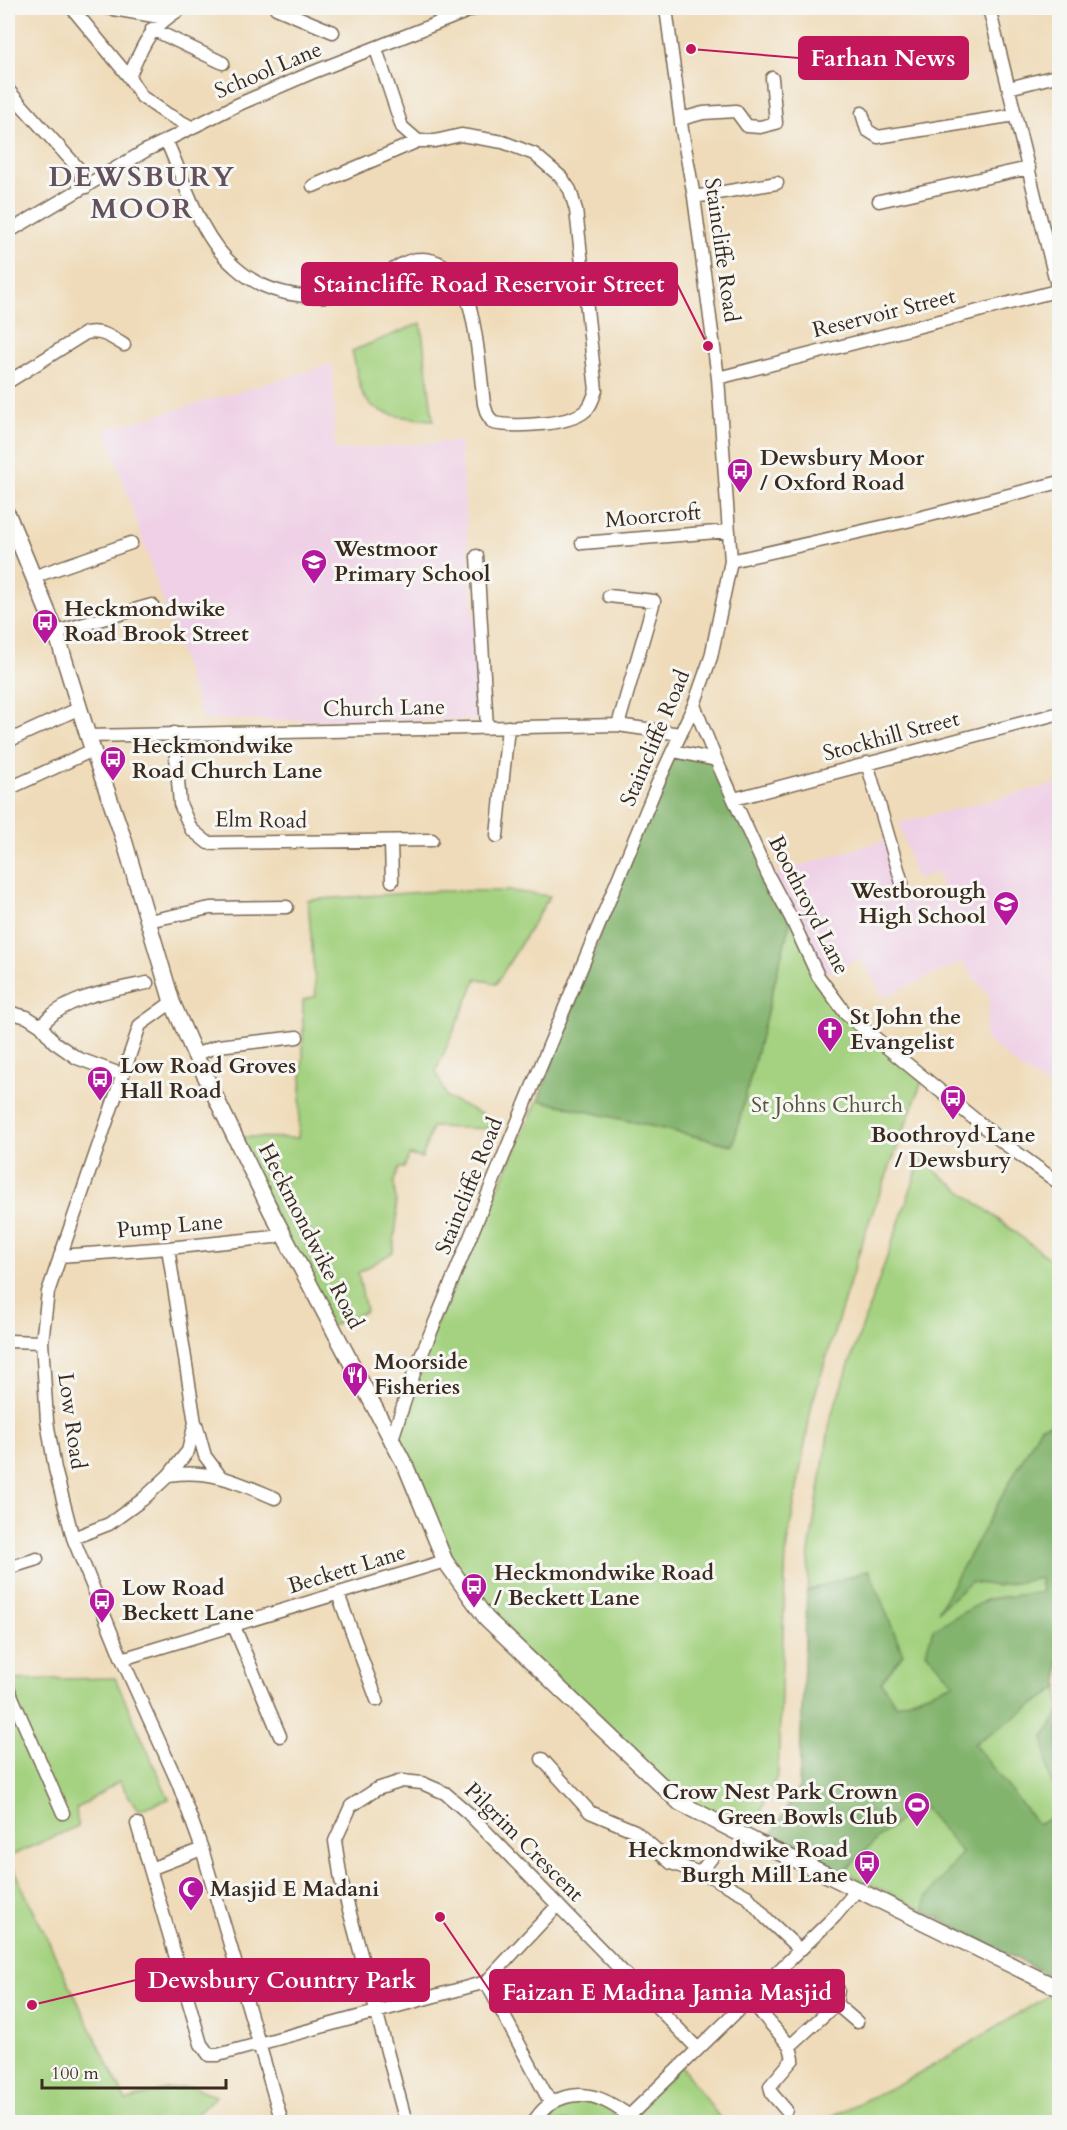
<svg xmlns="http://www.w3.org/2000/svg" width="1067" height="2130" viewBox="0 0 1067 2130" font-family="Cardo,serif">
<style>
.built{fill:#efd0e6}
.green{fill:#a4d280;stroke:#707e4f;stroke-width:1.5}
.forest{fill:#83b46e;stroke:#5f6f46;stroke-width:1.5}
.lines{fill:none;stroke-linecap:round;stroke-linejoin:round}
.minor-casing{stroke:#7a6854;stroke-width:15}
.major-casing{stroke:#7a6854;stroke-width:18}
.minor{stroke:#fff;stroke-width:12}
.major{stroke:#fff;stroke-width:15}
.labels{text-anchor:middle;dominant-baseline:central;stroke-width:6;stroke-linejoin:round;paint-order:stroke}
.street-label{font-size:22px;fill:#3b2a1e;stroke:#f6f6f2}
.poi-label{font-size:22px;font-weight:bold;fill:#3b2a1e;stroke:#f6f6f2;text-anchor:start}
.park-label{font-size:22px;fill:#555436;stroke:#f6f6f2}
.district-label{font-size:28px;font-weight:bold;letter-spacing:1.5px;fill:#64515d;stroke:#f6f6f2}
.leader{fill:none;stroke:#c2185b;stroke-width:2}
.callout-dot{fill:#c2185b;stroke:#f6f6f2;stroke-width:2}
.callout{fill:#c2185b;stroke:#c2185b;stroke-width:2}
.callout-label{font-size:24px;text-anchor:middle;font-weight:bold;fill:#fff}
</style>
<rect width="100%" height="100%" fill="#f6f6f2"/>
<filter id="ink" filterUnits="userSpaceOnUse"><feTurbulence type="fractalNoise" baseFrequency=".0167" numOctaves="2"/><feDisplacementMap in="SourceGraphic" scale="12" xChannelSelector="R" yChannelSelector="G"/><feConvolveMatrix kernelMatrix="1 2 1 2 8 2 1 2 1" color-interpolation-filters="sRGB"/></filter>
<filter id="wash" filterUnits="userSpaceOnUse"><feTurbulence type="fractalNoise" baseFrequency=".008" numOctaves="4" result="noise"/><feDisplacementMap in="SourceGraphic" scale="24" xChannelSelector="R" yChannelSelector="G"/><feGaussianBlur stdDeviation="1.35" result="paint"/><feColorMatrix in="noise" values="0 0 0 0 0 0 0 0 0 0 0 0 0 0 0 0 0 1.4 0 .05"/><feComposite in="paint" operator="in"/></filter>
<g filter="url(#wash)">
<rect width="100%" height="100%" fill="#efdbb9"/>
<path class="built" d="M333,364l2,86 125,-9 22,279h-280l-96,-290z
M1059,783v311l-39,-26 -36,-30 6,-41 -28,-35 -79,35 -21,-39 -44,18 -50,-101 117,-35 16,52h5l4,12 34,-11 -7,-21 -21,7 -17,-56z"/>
<path class="green" d="M421,323l12,97c-22,-2 -61,-2 -71,-28 -5,-12 -6,-27 -10,-41z
M438,891h72l40,5 -54,88 -19,-6 -41,93 11,27 54,25 -4,6 -65,-2 -10,31 -13,-3 -5,13h-5l-5,13 3,37 -4,34 -35,21 8,38 -34,15 -96,-189 62,1 5,-80v-58l13,-4 -8,-96z
M791,918l55,96 78,62 -58,154 -54,174 -26,147 -8,223 -25,55 -73,-26 -194,-185 -41,-57 -54,-119 23,-69 124,-273 195,45z
M921,1160l138,106v717l-11,-8 -123,-64 -154,-75 28,-49 10,-235 22,-136z
M115,1678l54,121 -31,11 -19,-29 -43,28 2,17 -70,31v-151l10,-4 -10,-22z
M8,1858l118,243 40,-12 28,-2 22,9 -28,26h-180z
M1059,1989v133h-239l99,-48z
M681,2066l42,56h-100z
M575,2099l28,6 12,9 -9,8h-66l9,-12z"/>
<path class="forest" d="M674,751l42,9 75,158 -58,227 -195,-45 118,-313z
M1059,1421v267l-85,56 64,81 21,-12v170l-11,-8 -123,-64 1,-13 36,-45 -42,-50 -42,35 -34,34 -73,-36 28,-49 8,-196 62,-21 34,84 -22,28 15,23 58,-22 -28,-31 7,-23 55,-30 54,-7 -2,-14 -43,8 -26,-4 -33,29 103,-185z
M1059,1713v83l-10,-20 -5,-38z"/>
</g>
<g filter="url(#ink)">
<g class="lines">
<g class="minor-casing">
<path id="minor" d="M72,8l57,69 13,20 25,17 26,14
M108,8l57,10
M276,8l57,24
M989,8l69,282
M152,29l71,34
M129,77c15,-35 20,-49 53,-69
M1009,88l51,-13
M8,90l70,78 8,19
M862,113l5,17 11,7 137,-22
M681,119l22,-6 33,-2 11,15 13,1 16,-4 -4,-45
M166,140c20,43 32,95 69,127 35,32 95,39 137,16 14,-7 31,-24 48,-24 16,-1 33,10 41,24 15,28 19,89 23,121l3,10 6,9c21,4 81,3 95,-15 4,-5 6,-12 8,-18l-20,-180 -6,-20 -9,-13 -27,-23 -31,-12 -42,-7 -26,6h-17l-16,-14 -26,-78
M313,186l105,-45
M694,197l83,-14
M879,201l150,-33
M8,232l137,-81 92,-46 74,-32 165,-65
M718,378l342,-88
M8,382l78,-49c16,-3 25,4 38,12
M582,543l147,-12
M477,556l10,172
M731,561l172,-39 157,-40
M33,577l98,-34
M609,596l45,5 -36,124
M56,632l96,-27
M694,705l22,55 52,115 23,43 27,58 28,38 159,130 55,40
M174,733l6,71 11,25 17,14 224,-3
M88,736l530,-11 62,9
M8,741l72,-33
M674,751l42,9
M867,763l35,120
M10,788l83,-38
M734,799l326,-86
M497,836l11,-109
M391,842l1,39
M148,921l62,-13 77,-1
M172,1002l-32,23 -92,267 -6,50 5,79 8,48 18,69 49,121 56,124 24,66 80,273
M8,1012l19,5 14,9 13,16 23,16 46,17
M41,1026c22,-29 72,-36 106,-43
M195,1055l23,-9 79,-9
M60,1256l108,-8 106,-11 8,-4
M8,1341l34,1
M196,1424l9,32 15,20
M391,1442l23,-69 242,-586 38,-82 17,-48 20,-96 -13,-183 -24,-181 -12,-67 -16,-122
M169,1475c43,-6 68,7 106,23
M73,1538l36,-14 33,-24 27,-25 19,-24 7,-28 -27,-175
M8,1568l29,-9
M338,1594l39,106
M233,1624l47,112
M122,1659l323,-98
M8,1688l55,125
M542,1759l48,53 45,19 36,32 41,14 35,19 20,23 33,31
M137,1824l64,220 8,11h9l268,-73 72,-77
M150,1869l52,-20
M700,1873l13,-17
M486,1982l64,120
M750,2000l40,46 46,-42 2,-14 -5,-13
M836,2004l21,18
M786,2110l-14,-16 -2,-8 23,-27 -3,-13
M406,2122l-65,-242 -6,-39 16,-35 26,-17 25,-8 20,2 23,10 23,20 230,236
M534,2122c14,-25 44,-34 71,-21 9,4 17,10 25,15
M623,2122l212,-206 22,-26"/>
</g>
<g class="major-casing">
<path id="major" d="M8,515l48,117 32,104 36,104 48,162 23,53 76,156 135,256 39,94 41,57 194,185 78,40 49,22 253,124"/>
</g>
<use href="#minor" class="minor"/>
<use href="#major" class="major"/>
</g>
</g>
<defs>
<g id="bus-pin" transform="scale(1.35)"><path d="M0 17L-7.5 6A9.5 9.5 0 1 1 7.5 6Z" fill="#b5179e" stroke="#f6f6f2"/><path d="M-5-6H5V4H4V6H2V4H-2V6H-4V4H-5ZM-3.5-4V0h7V-4ZM-3.5 1.2v1.5H-2V1.2ZM2 1.2v1.5H3.5V1.2Z" fill="#fff"/></g>
<g id="school-pin" transform="scale(1.35)"><path d="M0 17L-7.5 6A9.5 9.5 0 1 1 7.5 6Z" fill="#b5179e" stroke="#f6f6f2"/><path d="M0-5L7-2L0 1L-7-2ZM-4 1L0 2.5L4 1V4Q0 6-4 4Z" fill="#fff"/></g>
<g id="church-pin" transform="scale(1.35)"><path d="M0 17L-7.5 6A9.5 9.5 0 1 1 7.5 6Z" fill="#b5179e" stroke="#f6f6f2"/><path d="M-1.2-6h2.4v3.5h3.3v2.4h-3.3V6h-2.4V-.1h-3.3v-2.4h3.3Z" fill="#fff"/></g>
<g id="restaurant-pin" transform="scale(1.35)"><path d="M0 17L-7.5 6A9.5 9.5 0 1 1 7.5 6Z" fill="#b5179e" stroke="#f6f6f2"/><path d="M-5-6h1v4h1v-4h1v4h1v-4h1v5L-1.5 .5V6h-2V.5L-5-1ZM5-6V6H3V1.5H1.5Q1.5-4 5-6Z" fill="#fff"/></g>
<g id="stadium-pin" transform="scale(1.35)"><path d="M0 17L-7.5 6A9.5 9.5 0 1 1 7.5 6Z" fill="#b5179e" stroke="#f6f6f2"/><path d="M0-5a6.5 5 0 1 0 0 10a6.5 5 0 1 0 0-10ZM-3.5-1.8h7v3.6h-7Z" fill="#fff"/></g>
<g id="mosque-pin" transform="scale(1.35)"><path d="M0 17L-7.5 6A9.5 9.5 0 1 1 7.5 6Z" fill="#b5179e" stroke="#f6f6f2"/><path d="M3.5-4.9A6 6 0 1 0 3.5 4.9A5 5 0 1 1 3.5-4.9Z" fill="#fff"/></g>
</defs>
<g fill-rule="evenodd">
<use href="#bus-pin" x="740" y="471"/>
<use href="#school-pin" x="314" y="562"/>
<use href="#bus-pin" x="45" y="622"/>
<use href="#bus-pin" x="113" y="759"/>
<use href="#school-pin" x="1006" y="904"/>
<use href="#church-pin" x="830" y="1030"/>
<use href="#bus-pin" x="100" y="1079"/>
<use href="#bus-pin" x="953" y="1098"/>
<use href="#restaurant-pin" x="355" y="1375"/>
<use href="#bus-pin" x="474" y="1586"/>
<use href="#bus-pin" x="102" y="1601"/>
<use href="#stadium-pin" x="917" y="1805"/>
<use href="#bus-pin" x="867" y="1863"/>
<use href="#mosque-pin" x="191" y="1889"/>
</g>
<g class="labels">
<g class="street-label">
<text transform="translate(268 70) rotate(-23)">School Lane</text>
<text transform="translate(722 250) rotate(82)">Staincliffe Road</text>
<text transform="translate(884 313) rotate(-14)">Reservoir Street</text>
<text transform="translate(653 516) rotate(-5)">Moorcroft</text>
<text transform="translate(384 708) rotate(-1)">Church Lane</text>
<text transform="translate(891 736) rotate(-15)">Stockhill Street</text>
<text transform="translate(655 738) rotate(-67)">Staincliffe Road</text>
<text transform="translate(261 820) rotate(1)">Elm Road</text>
<text transform="translate(809 905) rotate(63)">Boothroyd Lane</text>
<text transform="translate(469 1186) rotate(-68)">Staincliffe Road</text>
<text transform="translate(170 1226) rotate(-5)">Pump Lane</text>
<text transform="translate(311 1236) rotate(63)">Heckmondwike Road</text>
<text transform="translate(72 1421) rotate(82)">Low Road</text>
<text transform="translate(347 1569) rotate(-17)">Beckett Lane</text>
<text transform="translate(524 1842) rotate(45)">Pilgrim Crescent</text>
</g>
<g class="poi-label">
<text x="760" y="458">Dewsbury Moor<tspan x="760" dy="25">/ Oxford Road</tspan></text>
<text x="334" y="549">Westmoor<tspan x="334" dy="25">Primary School</tspan></text>
<text x="64" y="609">Heckmondwike<tspan x="64" dy="25">Road Brook Street</tspan></text>
<text x="132" y="746">Heckmondwike<tspan x="132" dy="25">Road Church Lane</tspan></text>
<text x="986" y="891" text-anchor="end">Westborough<tspan x="986" dy="25">High School</tspan></text>
<text x="850" y="1017">St John the<tspan x="850" dy="25">Evangelist</tspan></text>
<text x="120" y="1066">Low Road Groves<tspan x="120" dy="25">Hall Road</tspan></text>
<text x="953" y="1135" text-anchor="middle">Boothroyd Lane<tspan x="953" dy="25">/ Dewsbury</tspan></text>
<text x="374" y="1362">Moorside<tspan x="374" dy="25">Fisheries</tspan></text>
<text x="494" y="1573">Heckmondwike Road<tspan x="494" dy="25">/ Beckett Lane</tspan></text>
<text x="122" y="1588">Low Road<tspan x="122" dy="25">Beckett Lane</tspan></text>
<text x="898" y="1792" text-anchor="end">Crow Nest Park Crown<tspan x="898" dy="25">Green Bowls Club</tspan></text>
<text x="848" y="1850" text-anchor="end">Heckmondwike Road<tspan x="848" dy="25">Burgh Mill Lane</tspan></text>
<text x="210" y="1889">Masjid E Madani</text>
</g>
<g class="park-label">
<text x="827" y="1105">St Johns Church</text>
</g>
<g class="district-label">
<text x="142" y="177">DEWSBURY<tspan x="142" dy="32">MOOR</tspan></text>
</g>
</g>
<path class="leader" d="M691 49L799 58M708 346L677 284M32 2005L136 1980M440 1917L490 1991"/>
<g class="callout-dot">
<circle cx="691" cy="49" r="6"/>
<circle cx="708" cy="346" r="6"/>
<circle cx="32" cy="2005" r="6"/>
<circle cx="440" cy="1917" r="6"/>
</g>
<g class="callout">
<rect x="799" y="37" width="169" height="42" rx="6"/>
<rect x="302" y="263" width="375" height="42" rx="6"/>
<rect x="136" y="1959" width="293" height="42" rx="6"/>
<rect x="490" y="1970" width="354" height="42" rx="6"/>
</g>
<g class="callout-label">
<text x="883" y="66">Farhan News</text>
<text x="489" y="292">Staincliffe Road Reservoir Street</text>
<text x="282" y="1988">Dewsbury Country Park</text>
<text x="667" y="2000">Faizan E Madina Jamia Masjid</text>
</g>
<rect width="1067" height="2130" fill="none" stroke="#f6f6f2" stroke-width="30"/>
<path d="M42 2079v9h184v-9" fill="none" stroke="#3b2a1e" stroke-width="3"/>
<text x="51" y="2079" font-size="18" fill="#3b2a1e" stroke="#f6f6f2" stroke-width="4.5" paint-order="stroke">100 m</text>
</svg>
